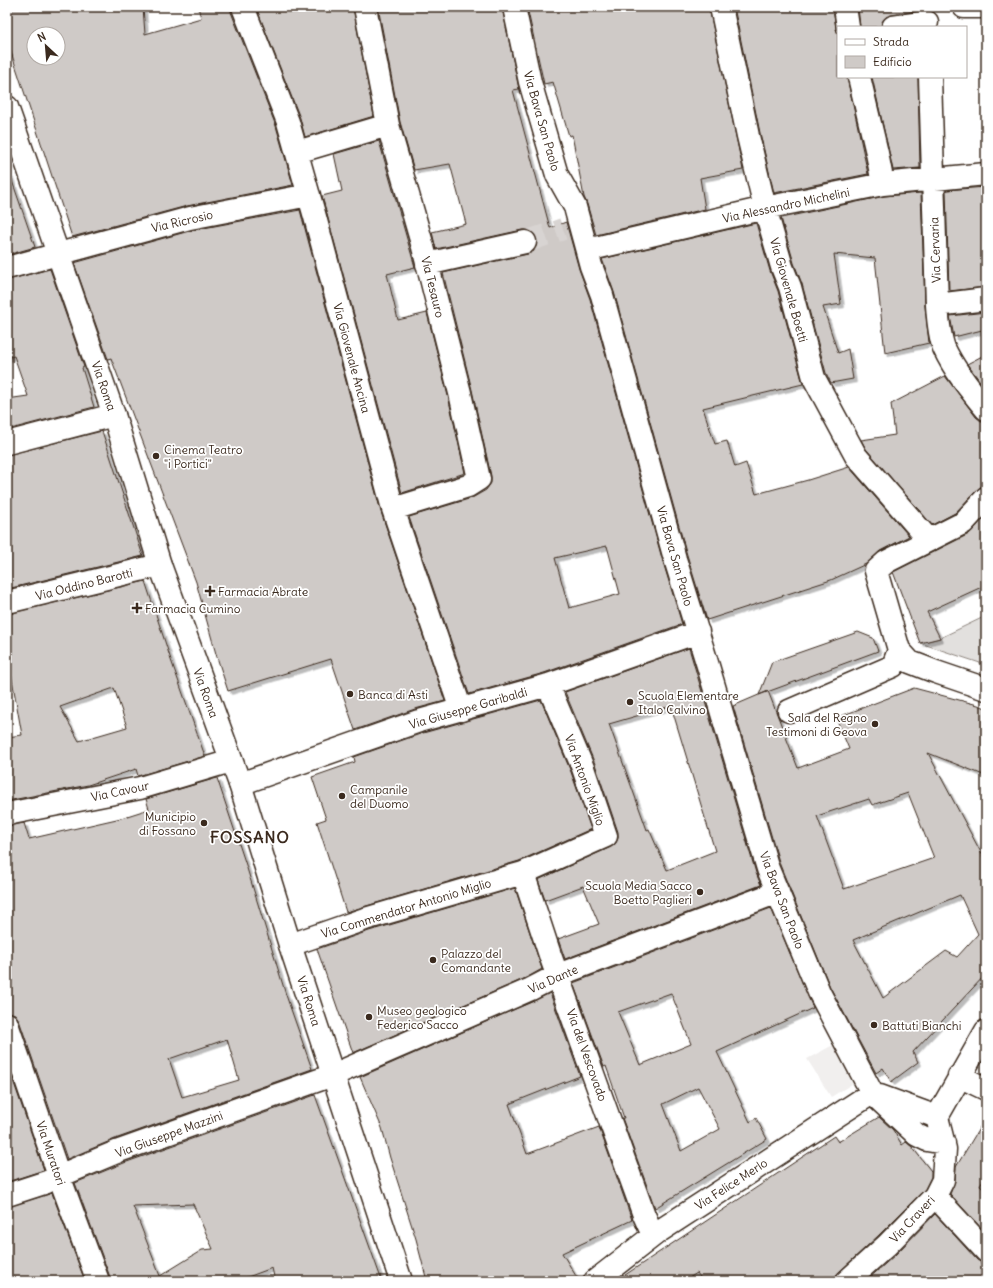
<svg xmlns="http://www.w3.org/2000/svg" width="993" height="1288" viewBox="0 0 993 1288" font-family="Delius,sans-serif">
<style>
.built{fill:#f1efee}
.green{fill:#e2e0de;stroke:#8e857e}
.building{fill:#cfcac7;stroke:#3b2a1e;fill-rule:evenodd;filter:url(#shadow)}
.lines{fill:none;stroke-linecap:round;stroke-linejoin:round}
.minor-tunnel{stroke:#d8d4d2;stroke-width:22;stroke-dasharray:22 11;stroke-linecap:butt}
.minor-casing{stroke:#3b2a1e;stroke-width:25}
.major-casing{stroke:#3b2a1e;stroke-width:25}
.minor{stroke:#fff;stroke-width:22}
.major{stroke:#fff;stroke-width:22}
.poi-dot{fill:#3b2a1e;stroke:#fff;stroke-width:1.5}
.labels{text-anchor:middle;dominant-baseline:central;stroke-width:3.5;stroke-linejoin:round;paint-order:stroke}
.street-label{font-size:12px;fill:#3b2a1e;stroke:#fff}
.poi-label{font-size:12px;fill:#3b2a1e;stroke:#fff;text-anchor:start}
.district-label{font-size:16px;font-weight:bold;letter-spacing:1px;fill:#3b2a1e;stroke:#fff}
</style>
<defs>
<filter id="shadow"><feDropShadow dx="3.5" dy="3.5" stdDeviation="0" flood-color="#0004"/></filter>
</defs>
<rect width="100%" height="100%" fill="#fff"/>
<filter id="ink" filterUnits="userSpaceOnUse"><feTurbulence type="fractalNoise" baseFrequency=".025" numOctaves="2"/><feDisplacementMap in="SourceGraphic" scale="8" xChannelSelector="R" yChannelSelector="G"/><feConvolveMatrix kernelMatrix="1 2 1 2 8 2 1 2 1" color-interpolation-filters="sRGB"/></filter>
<g filter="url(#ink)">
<path class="built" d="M833,1045l19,39 -21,13 -24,-38z"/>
<path class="green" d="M986,616v49l-66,-22 20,-5z"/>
<path class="building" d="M7,7h136l2,27 56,-16 -3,-11h33v5l45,114 17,59 -106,21 -115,31 -65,-197zM34,34h24v24h-24z
M256,7h97l21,109 -69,21 -5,-19z
M378,7h124l17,82 -6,1 37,138 16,-6 13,47 11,30 73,263 19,62 -138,49 -75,21 -60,-177 63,-19 14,-8 5,-7v-7l-19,-86 -29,-117 85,-19 6,-3 3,-5v-6l-3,-7 -6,-3h-6l-86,19 -4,-17 34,-8 -16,-60 -36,6 -14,-48zM607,546l13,48 -51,14 -14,-50z
M527,7h182l34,163 -43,8 5,31 -109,26 -9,-31 -3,-7 -12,-62 -3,1 -16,-54 -9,2z
M734,7h99l3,22 2,5v43h9l21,97 -94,19 -14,-60z
M858,7h59v4l-26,4 -5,2 -4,5 -1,5h-21z
M872,77h46l2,91 -27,2z
M379,141l36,126 -28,7 11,46 29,-7 21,83 17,77 -63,20 -80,-297 20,-5 -8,-37z
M10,175l25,72 -28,8v-79z
M986,187v100l-37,4 -3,-101z
M921,193l4,113 4,37 -44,10 -10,-95 -41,-4 7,50 -18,3 15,46 10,-4 5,30 -22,4 -5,-10 -24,-89 -8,-21 -13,-45 104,-22z
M300,210l81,302 64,189 -30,8 -60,21 -24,-71 -103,32 -12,-37 -20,-72 -85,-224 -3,1 -34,-96 119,-33z
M756,223l14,48 8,20 25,93 -100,24 12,36 12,-3 8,26 11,-4 10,31 52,-14 41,-13 60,69 -29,15 -14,13 -35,16 -124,40 -20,-65 -73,-263 -12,-33z
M50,269l34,98 -2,1 12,39 -87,23v-31l21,-3 -14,-40 -7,2v-78z
M986,312v17l-32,8 -4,-21z
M986,354v35l-19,-25z
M945,376l31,41 5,4h5v65h-4l-5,4 -22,23 -23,12 -66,-76 -5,-9 34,-5 -4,-31z
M102,431l41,125 -136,33v-134z
M986,516v69l-59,27 13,26 -20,5 -27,-71 76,-38z
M145,581l26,79 34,96 -67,20 -2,-7 -48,16 -81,16v-64l15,-2 -15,-84v-37zM114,688l13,39 -48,14 -19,-34z
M858,632l15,6 5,13 -119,44 13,-33z
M689,648l67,225 5,12 -196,74 -7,-20 41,-15 -16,-38 -38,14 -7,-20 73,-33 5,-4 2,-5v-6l-23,-68 -30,-72zM671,706l44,145 -48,19 -18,-41 -2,1 -38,-106z
M914,688l64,17 8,3v68l-58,-23 58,109v112l-73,78 5,10 -27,20 -8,-14 -7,5 -46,-86 -50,-122 -47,-159 35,-15 30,77 51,-19 -13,-31zM908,793l26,65 -90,31 -27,-73 52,-17 3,6zM960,895l18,39 -21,23 -11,-6 -63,47 -30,-58z
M541,700l30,72 20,57 -72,32 -173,51 -29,-90 9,-3 -14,-42 43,-15 -1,-5 69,-24z
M217,778l29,87 40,130 26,74 -197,70 -48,20 -48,-139 -4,-6 -8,-2v-186l17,-3 5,16 92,-21 28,-9 -3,-10zM227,1039l12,41 -57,17 -13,-38z
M515,888l27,81 -16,9 -173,75 -36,-104 52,-18z
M771,908l42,100 -96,44 33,70 6,-4 11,21 -112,69 -33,-90h2l-18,-52 -2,1 -31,-84zM671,993l20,51 -51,21 -22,-53zM698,1087l22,42 -39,22 -18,-47z
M550,993l30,83 -71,28 18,50 72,-27 33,93 -70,33 17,28h-152l-11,-42 -26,-81 -8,-30 -22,-51 176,-77z
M7,1063l37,107 -37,12z
M315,1095l67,186h-107l-3,-13 -35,13h-127v-4l-35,-94 49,-20zM193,1204l20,45 -11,1 -42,26 -27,-70z
M879,1117l14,13 9,15 4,-3 6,5 19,24v6l-6,12 -47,47 -39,36 -4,5v4h-132l-6,-8 -13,8h-68l218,-145 4,6z
M986,1117v57l-6,11 6,5v36l-3,4 -33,-36 5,-13 1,-14z
M52,1193l33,88h-78v-74z
M935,1214l42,46 5,3h4v18h-120l30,-27z"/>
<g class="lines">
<path class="minor-tunnel" d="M525,242l38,-13"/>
<g class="minor-casing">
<path id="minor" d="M243,7l45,115 27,95 78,292 68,201
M365,7l23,118 35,122 37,146 19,86 -11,7 -75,23
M514,7l16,75 27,93 18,32 16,59 11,29 73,264 33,107 60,203 51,123 53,101 45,42 10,5 17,3
M721,7l27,129 17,72 17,59 8,20 24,91 42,78 73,84
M845,7l3,20
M964,7h22
M893,27l34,-5
M859,77l18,76 6,31
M930,77l7,228c1,14 2,30 7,43 10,22 27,43 42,61
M297,152l91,-27
M587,250l178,-42 118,-24 103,-10
M427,264l98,-22
M7,268l183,-50 119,-23
M937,305l49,-6
M7,443l107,-28
M986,498l-23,25 -77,39 -10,9 23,79 11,12 26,10 50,17
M7,602l153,-37
M789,711l104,-45 6,-16
M240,784l179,-63 129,-36 150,-53
M7,814l133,-26 91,-27
M523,873l27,82 94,260 9,20
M290,945l75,-26 158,-46 83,-37 -23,-68 -35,-83
M7,1024l52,152 39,105
M959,1076l27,13
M880,1096l57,21
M937,1117l49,-86
M7,1195l40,-13 12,-6 60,-25 214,-76 198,-86 27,-14 220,-83
M935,1196l51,55
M595,1281l63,-49 214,-139
M847,1281l40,-36 48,-49 8,-16 2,-31 -8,-32"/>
</g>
<g class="major-casing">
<path id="major" d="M7,107l107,308 46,150 80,219 50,161 111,336"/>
</g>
<use href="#minor" class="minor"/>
<use href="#major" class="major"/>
</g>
</g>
<g class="poi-dot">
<circle cx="156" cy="456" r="4"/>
<path d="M208 585h4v4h4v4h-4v4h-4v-4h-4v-4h4z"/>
<path d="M135 602h4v4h4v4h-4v4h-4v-4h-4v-4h4z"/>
<circle cx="350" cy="694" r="4"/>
<circle cx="630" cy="702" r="4"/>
<circle cx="875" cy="724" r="4"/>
<circle cx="342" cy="796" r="4"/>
<circle cx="204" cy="823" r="4"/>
<circle cx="700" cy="892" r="4"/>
<circle cx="433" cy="960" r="4"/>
<circle cx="369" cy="1017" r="4"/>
<circle cx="874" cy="1025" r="4"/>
</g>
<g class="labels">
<g class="street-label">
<text transform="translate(542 121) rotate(74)">Via Bava San Paolo</text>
<text transform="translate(786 205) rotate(-12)">Via Alessandro Michelini</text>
<text transform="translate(182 221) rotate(-13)">Via Ricrosio</text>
<text transform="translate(935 250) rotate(-92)">Via Cervaria</text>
<text transform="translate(433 287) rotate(76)">Via Tesauro</text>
<text transform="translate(789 290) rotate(74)">Via Giovenale Boetti</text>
<text transform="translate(352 358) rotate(75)">Via Giovenale Ancina</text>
<text transform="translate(104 386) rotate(71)">Via Roma</text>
<text transform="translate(675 556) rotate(74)">Via Bava San Paolo</text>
<text transform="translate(84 584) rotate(-14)">Via Oddino Barotti</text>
<text transform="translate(206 693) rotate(70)">Via Roma</text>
<text transform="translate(468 708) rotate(-16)">Via Giuseppe Garibaldi</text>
<text transform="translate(585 780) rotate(70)">Via Antonio Miglio</text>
<text transform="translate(120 791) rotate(-12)">Via Cavour</text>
<text transform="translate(782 900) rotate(69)">Via Bava San Paolo</text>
<text transform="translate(406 908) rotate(-17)">Via Commendator Antonio Miglio</text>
<text transform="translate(553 979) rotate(-24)">Via Dante</text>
<text transform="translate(309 1001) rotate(72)">Via Roma</text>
<text transform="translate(587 1055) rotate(70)">Via del Vescovado</text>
<text transform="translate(169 1134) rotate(-20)">Via Giuseppe Mazzini</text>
<text transform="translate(51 1153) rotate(71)">Via Muratori</text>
<text transform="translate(731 1184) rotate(-33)">Via Felice Merlo</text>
<text transform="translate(912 1219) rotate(-47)">Via Craveri</text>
</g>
<g class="poi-label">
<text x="164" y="449">Cinema Teatro<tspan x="164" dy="14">"i Portici"</tspan></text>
<text x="218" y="591">Farmacia Abrate</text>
<text x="145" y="608">Farmacia Cumino</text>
<text x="358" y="694">Banca di Asti</text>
<text x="638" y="695">Scuola Elementare<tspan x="638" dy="14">Italo Calvino</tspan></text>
<text x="867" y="717" text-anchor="end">Sala del Regno<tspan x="867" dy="14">Testimoni di Geova</tspan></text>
<text x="350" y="789">Campanile<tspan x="350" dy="14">del Duomo</tspan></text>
<text x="196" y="816" text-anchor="end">Municipio<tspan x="196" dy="14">di Fossano</tspan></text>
<text x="692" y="885" text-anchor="end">Scuola Media Sacco<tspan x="692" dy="14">Boetto Paglieri</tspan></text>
<text x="441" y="953">Palazzo del<tspan x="441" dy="14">Comandante</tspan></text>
<text x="377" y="1010">Museo geologico<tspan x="377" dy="14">Federico Sacco</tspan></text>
<text x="882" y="1025">Battuti Bianchi</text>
</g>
<g class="district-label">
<text x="250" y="837">FOSSANO</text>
</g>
</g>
<rect width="993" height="1288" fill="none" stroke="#fff" stroke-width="24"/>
<rect x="12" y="12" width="969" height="1264" fill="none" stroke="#3b2a1e" stroke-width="1.5" filter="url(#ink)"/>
<rect x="837" y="26" width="130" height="52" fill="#ffffff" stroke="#b1aaa5"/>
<rect x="845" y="39" width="20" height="6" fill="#ffffff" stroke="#b1aaa5"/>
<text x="873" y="46" font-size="12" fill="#3b2a1e">Strada</text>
<rect x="845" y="56" width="20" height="12" fill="#cfcac7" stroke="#b1aaa5"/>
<text x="873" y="66" font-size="12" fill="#3b2a1e">Edificio</text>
<g transform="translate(46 46) rotate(334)"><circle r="19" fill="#ffffff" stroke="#b1aaa5"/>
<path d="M0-3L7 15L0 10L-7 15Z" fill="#3b2a1e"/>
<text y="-6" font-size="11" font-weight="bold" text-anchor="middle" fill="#3b2a1e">N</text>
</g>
</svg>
